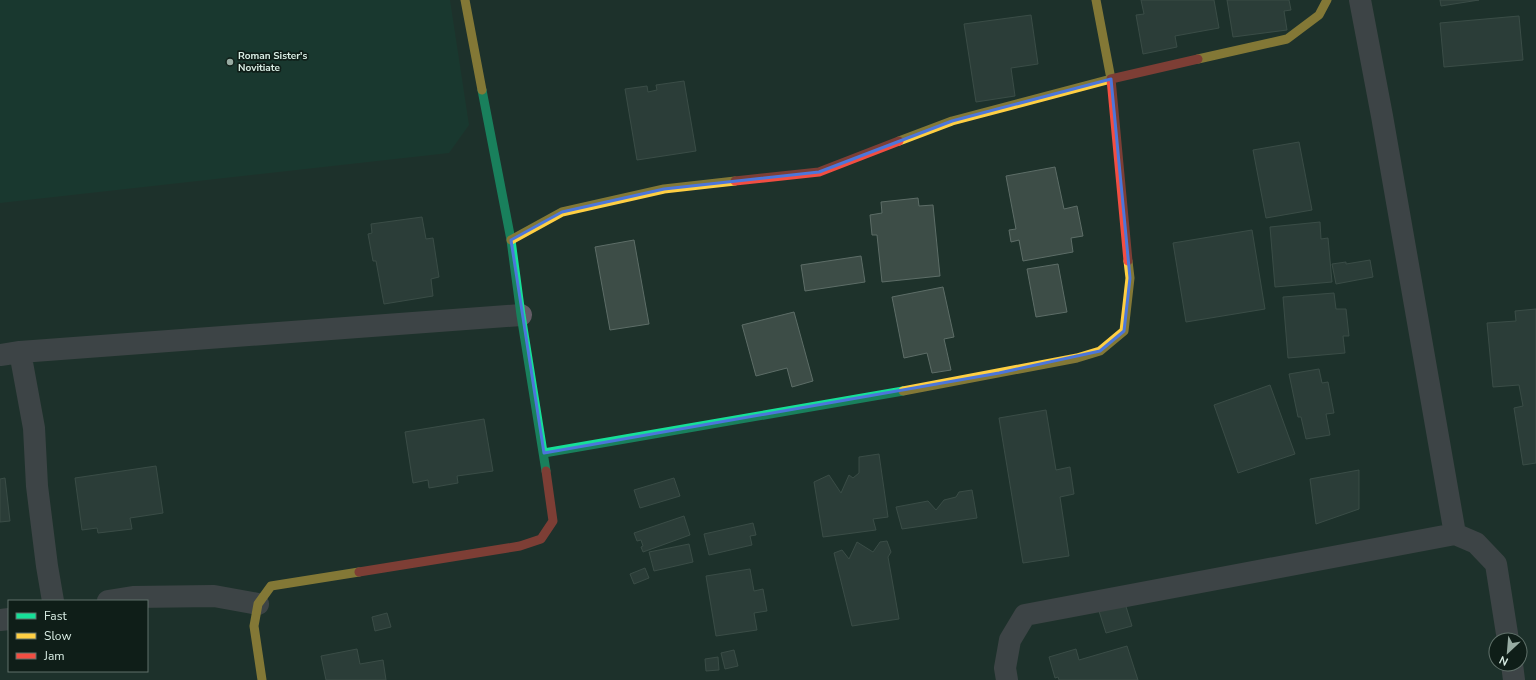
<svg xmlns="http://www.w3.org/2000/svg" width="1536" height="680" viewBox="0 0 1536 680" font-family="'Nunito Sans',sans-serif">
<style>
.built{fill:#164133}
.building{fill:#3d4d47;stroke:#5d6d67}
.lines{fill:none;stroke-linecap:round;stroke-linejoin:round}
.street{stroke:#655c66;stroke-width:22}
.fast{stroke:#16e098;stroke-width:9}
.slow{stroke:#ffcf43;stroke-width:9}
.jam{stroke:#f24e42;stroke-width:9}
.marked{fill:none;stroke:#4c76db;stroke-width:3;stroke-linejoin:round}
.poi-dot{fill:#98aca3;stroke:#0f1e18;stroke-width:1.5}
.labels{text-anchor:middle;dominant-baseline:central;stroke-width:3.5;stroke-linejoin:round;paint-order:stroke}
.poi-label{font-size:10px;font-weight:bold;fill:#d9ede4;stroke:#0f1e18;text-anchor:start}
</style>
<rect width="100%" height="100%" fill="#1e322b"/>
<path class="built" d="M0,0h450l19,125 -20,28 -449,50z"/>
<path class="building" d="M1141,0h73l5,28 -44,8 2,11 -34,7 -7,-39 8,-1z
M1227,0h62l2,10 -7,1 3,19 -54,7z
M1440,0h39l-38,6z
M1031,15l7,49 -27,4 4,28 -39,6 -12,-78z
M1519,16l4,44 -79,7 -4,-44z
M684,81l12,70 -59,9 -12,-71 22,-3 1,6 9,-2 -1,-5z
M1299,142l13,68 -46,8 -13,-68z
M1055,167l9,42 13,-3 6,30 -12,2 2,14 -50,9 -4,-21 -8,2 -2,-12 7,-1 -10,-53z
M918,198l1,8 14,-1 7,71 -58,6 -5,-47h-5l-2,-20 12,-2 -1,-11z
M422,217l4,22 7,-1 6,39 -8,2 2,17 -49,8 -8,-43h-3l-5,-27 4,-1 -1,-9z
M1320,222l1,17 7,-1 4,44 -57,5 -5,-60z
M1252,230l13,79 -79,13 -13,-79z
M634,240l15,84 -39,6 -15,-83z
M861,256l4,26 -60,9 -4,-26z
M1370,260l3,17 -37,7 -4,-20 14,-2v2z
M1058,264l9,48 -31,5 -9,-48z
M943,287l11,50 -10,2 7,31 -19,3 -5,-20 -23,5 -12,-61z
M1334,293l2,16h10l3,27h-6l2,17 -57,5 -5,-61z
M1536,309v154l-13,2 -9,-57 9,-2 -4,-21 -26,2 -6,-64 29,-2 -1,-10z
M794,312l19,69 -21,6 -5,-19 -31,8 -14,-51z
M1319,369l3,14 6,-1 6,31 -8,1 4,21 -24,4 -5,-22h-3l-9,-43z
M1270,385l25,69 -57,19 -24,-68z
M1046,410l10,60 14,-3 4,27 -14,3 9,59 -46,7 -24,-145z
M484,419l9,52 -36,5 1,7 -29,5 -1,-8 -15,3 -8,-51z
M879,454l9,63 -15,2 3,11 -53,7 -9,-55 15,-7 12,18 8,-18 4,3 6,-5v-16z
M156,466l7,47 -33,5 2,11 -34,4 -1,-5 -15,2 -7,-52z
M1359,470v39l-43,15 -6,-45z
M5,478l5,43 -10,1v-43z
M674,478l6,18 -40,12 -6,-18z
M972,490l5,28 -75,11 -6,-22 32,-6 8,9 8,-10 12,-3 3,-5z
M684,516l6,19 -47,17 -2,-5 2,-1 -2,-6 -4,1 -3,-8z
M753,523l3,12 -6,1 2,9 -43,10 -5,-21z
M887,541l4,11 -3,5 11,62 -47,7 -18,-73 8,-3 7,9 8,-17 16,10 7,-10z
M689,544l4,18 -39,9 -5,-19z
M645,568l4,10 -15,6 -4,-10z
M750,569l4,22 9,-2 4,22 -13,2 3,17 -41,6 -10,-60z
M1124,600l8,26 -26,7 -8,-25z
M387,613l4,14 -16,4 -3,-14z
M1127,646l11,34h-79l-1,-3 -3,1 -6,-21 27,-8 3,11z
M357,649l3,15 23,-4 3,20h-60l-5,-24z
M734,650l4,16 -13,3 -4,-16z
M718,657l1,13 -13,1 -1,-12z"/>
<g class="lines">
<path class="street" d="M1360,0l22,116 73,418
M20,352l14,76 3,58 10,80 6,35
M0,355l20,-3 501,-37
M108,601l25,-4 81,-1 44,8
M0,620l9,-1
M1512,664l2,16
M1007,680l-2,-12 5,-28 15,-25 430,-81 21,9 20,21 12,76"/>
<path class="fast" d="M482,90l29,150 10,75 25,156
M544,453l359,-62"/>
<path class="slow" d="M465,0l17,90
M1198,59l89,-20 32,-24 8,-15
M899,141l53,-20 159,-42 -15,-79
M511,240l51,-28 102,-23 71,-8
M903,391l174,-33 23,-7 24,-20 6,-53 -2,-17
M262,680l-8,-54 4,-22 13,-18 88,-14"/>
<path class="jam" d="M735,181l84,-9 80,-31
M1128,261l-17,-182 87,-20
M359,572l161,-26 21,-7 12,-18 -7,-50"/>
</g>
<path d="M0 0H1536V680H0ZM1111,79l19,199 -6,53 -24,20 -101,22 -455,80 -33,-213 51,-28 102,-23 155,-17 133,-51z" fill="#1e322b" fill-opacity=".55" fill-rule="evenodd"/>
<path class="marked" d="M1111,79l19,199 -6,53 -24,20 -101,22 -455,80 -33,-213 51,-28 102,-23 155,-17 133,-51z"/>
<circle class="poi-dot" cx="230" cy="62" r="4"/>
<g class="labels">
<g class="poi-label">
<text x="238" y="56">Roman Sister's<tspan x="238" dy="12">Novitiate</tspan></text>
</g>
</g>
<rect x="8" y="600" width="140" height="72" fill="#0f1e18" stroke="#60716a"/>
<rect x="16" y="613" width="20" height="6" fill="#16e098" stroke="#60716a"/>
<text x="44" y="620" font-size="12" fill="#d9ede4">Fast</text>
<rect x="16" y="633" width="20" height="6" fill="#ffcf43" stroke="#60716a"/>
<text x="44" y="640" font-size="12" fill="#d9ede4">Slow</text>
<rect x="16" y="653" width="20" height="6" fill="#f24e42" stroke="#60716a"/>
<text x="44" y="660" font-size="12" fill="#d9ede4">Jam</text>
<g transform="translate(1508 652) rotate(206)"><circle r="19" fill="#0f1e18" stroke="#60716a"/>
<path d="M0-3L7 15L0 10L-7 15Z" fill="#98aca3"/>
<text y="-6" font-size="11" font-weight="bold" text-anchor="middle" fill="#d9ede4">N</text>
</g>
</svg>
